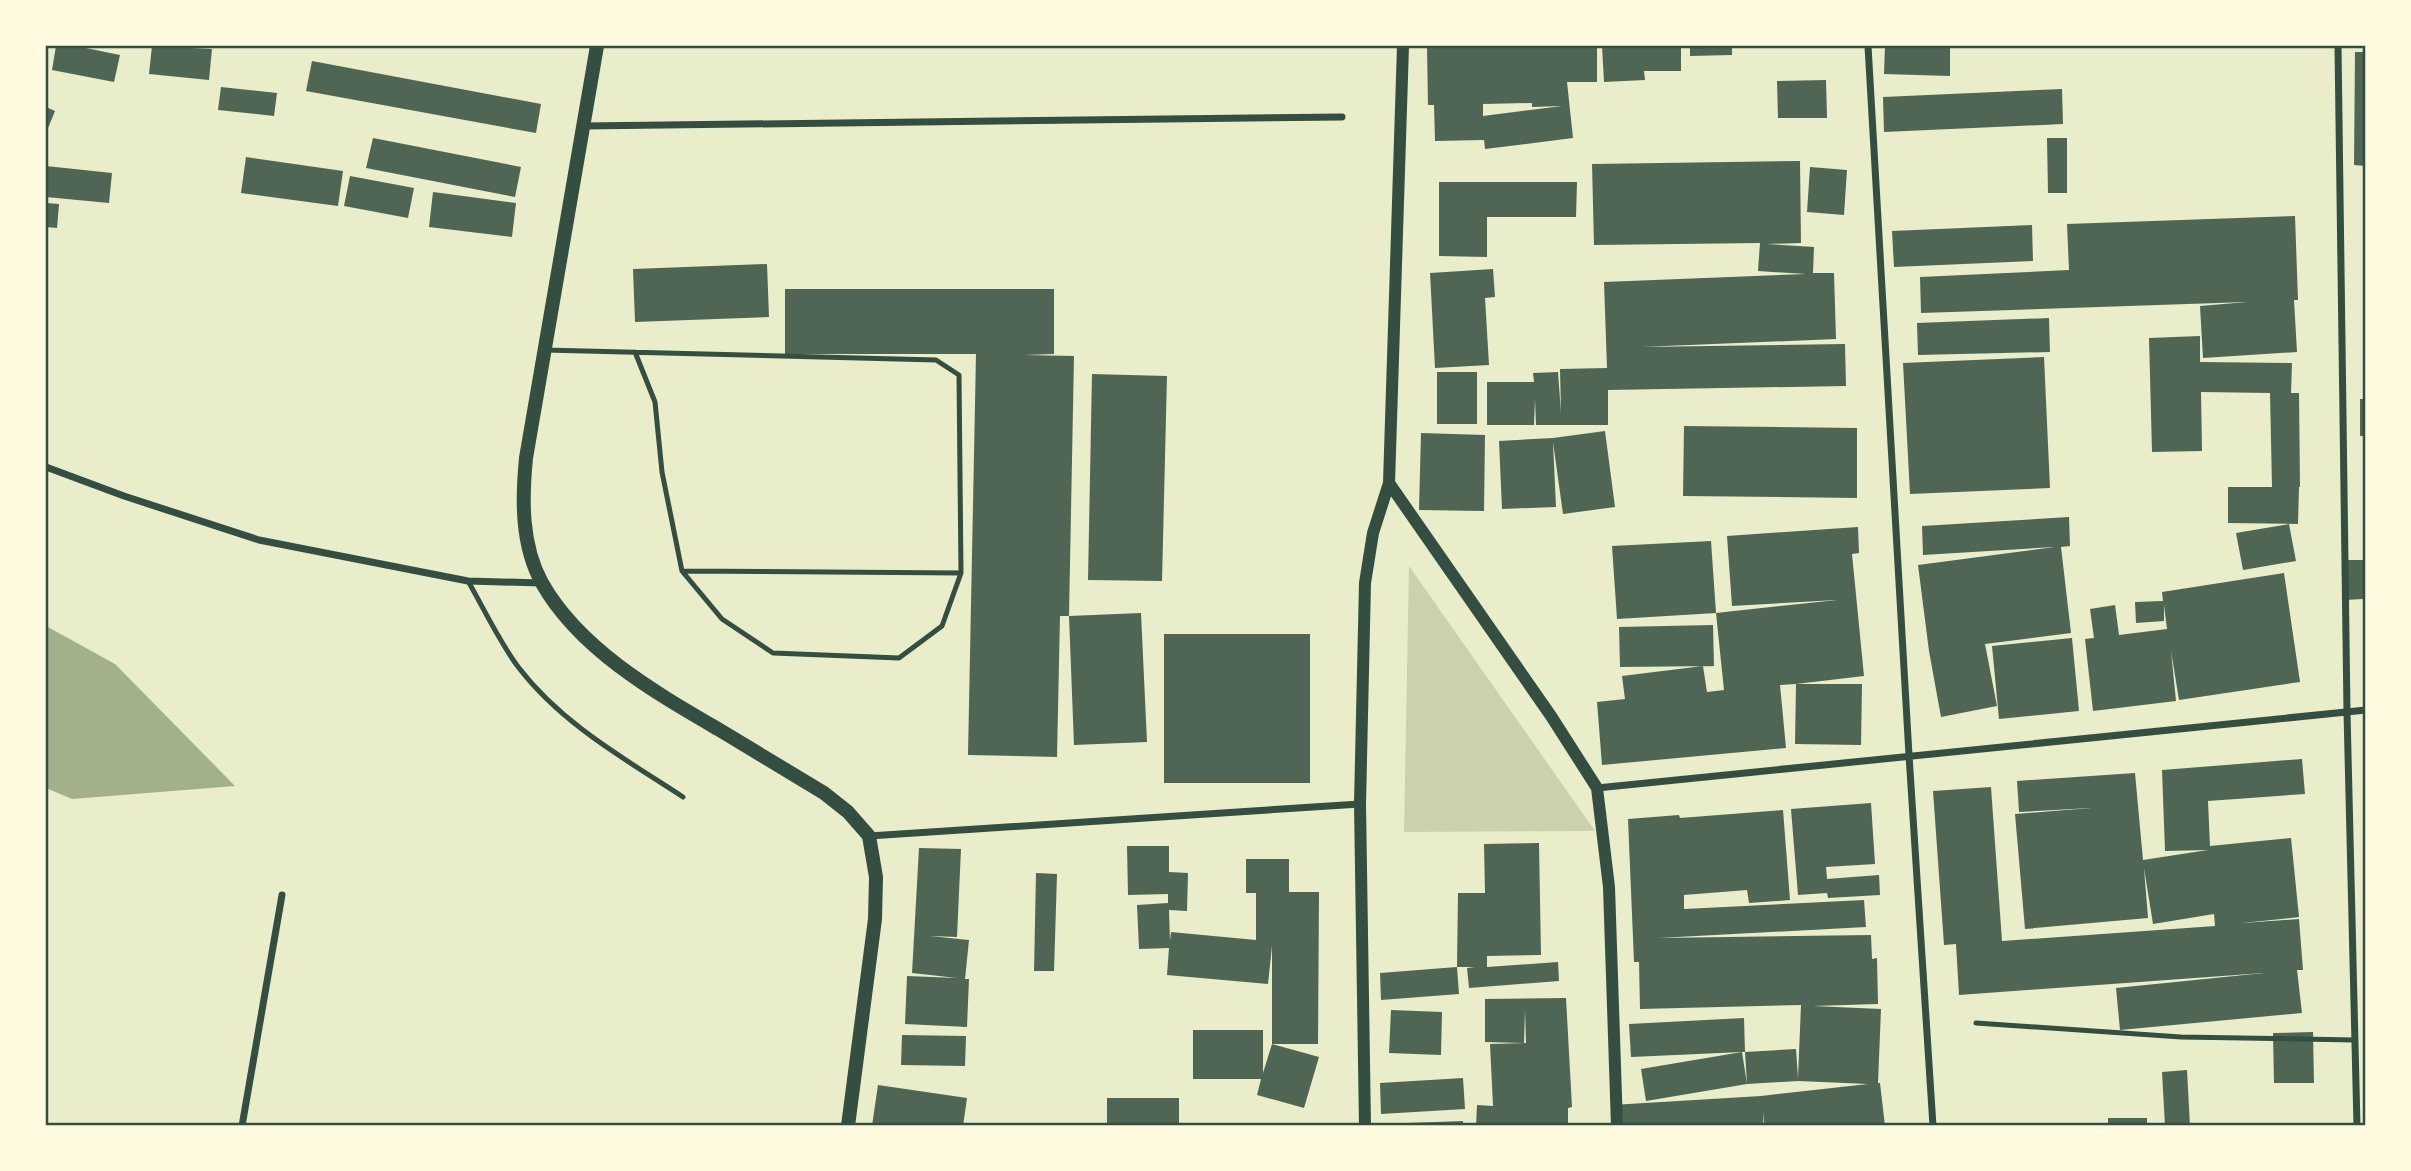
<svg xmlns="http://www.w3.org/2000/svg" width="2411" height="1171" viewBox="0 0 2411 1171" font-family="Manrope,sans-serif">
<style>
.green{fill:#cad2ad}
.water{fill:#a3b18a}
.building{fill:#4f6655;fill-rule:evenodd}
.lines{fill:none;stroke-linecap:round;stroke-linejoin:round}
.service{stroke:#344e41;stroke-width:5}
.minor{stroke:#344e41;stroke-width:7}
.tertiary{stroke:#344e41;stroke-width:12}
.secondary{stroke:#344e41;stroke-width:14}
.neatline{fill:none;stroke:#344e41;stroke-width:2.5}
</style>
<rect width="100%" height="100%" fill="#e9edc9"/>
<path class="green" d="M1409,566l186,265 -191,1z"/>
<path class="water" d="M46,626l69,38 120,122 -163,13 -26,-11z"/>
<path class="building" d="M56,46h20l44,9 -6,27 -62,-12z
M152,46l60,3 -3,31 -60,-6z
M1427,46h170v36h-30l6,56 -88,11 -1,-9 -49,1 -1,-36h-6zM1532,103v4l30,-1 -79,10v-12z
M1602,46h79v25h-37l1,9 -41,2z
M1690,46h42v9l-42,1z
M1885,46h65v30l-66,-2z
M2355,52h11v114l-12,-1z
M312,61l229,43 -5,29 -230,-42z
M1826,80l1,38h-49l-1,-37z
M221,87l56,6 -3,23 -56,-6z
M2062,89l1,35 -179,8 -1,-35z
M46,107l9,4 -9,22z
M373,138l148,29 -6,30 -149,-29z
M2047,138h20v55h-19z
M246,157l97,14 -5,35 -97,-13z
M1800,161l1,82 -34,1 47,3 -1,26h21l2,66 -195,8 204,-3 1,42 -238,4v35h-72l-1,-26 -1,26h-47v-43h47l-1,-9 25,-1 3,41 -1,-44 47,-1 -3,-86 202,-8 -48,-3 2,-28 -166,2 -2,-81z
M46,166l66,7 -3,30 -63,-6z
M1810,167l37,3 -3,45 -37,-3z
M350,176l64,12 -6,30 -64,-12z
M1439,182h138l-1,35h-89v40l-48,-1z
M433,192l83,11 -4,34 -83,-10z
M46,203l13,1 -2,24 -11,-1z
M2295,216l3,84h-4l3,52 -94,6 -3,-52 47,-4 -326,11 -1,-36 149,-7 -2,-46z
M2032,225l1,36 -139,6 -2,-36z
M767,264l2,53 -134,5 -2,-53z
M1493,269l2,28 -10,1 4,67 -54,3 -5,-95z
M785,289h269v65l-30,1 50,1 -5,260 72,-3 6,129 -73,3 -5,-129h-9l-3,141 -89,-2 8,-401h-191z
M2049,318l1,34 -132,3 -1,-32z
M2200,336v26l92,1 -1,30h8l1,94h-1l-1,37 -70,-1v-36h44l-2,-94 -69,-1 1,59 -50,1 -3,-114z
M2044,357l6,131 -140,6 -7,-131z
M1437,372h40v52h-40z
M1092,374l75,2 -5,205 -74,-1z
M2360,399h6v37h-6z
M1684,426l173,2v70l-174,-2z
M1605,431l10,76 -52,7 -10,-72 3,65 -54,2 -3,-68 54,-3z
M1421,433l64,2 -1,76 -65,-1z
M2069,517l1,29 -9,1 10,86 -86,11 12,62 -56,11 -12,-66 -11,-86 136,-18 -131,8 -1,-29z
M2289,524l7,37 -53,9 -7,-37z
M1858,527l1,26 -7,1 12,122 -68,8h66l-1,61 -66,-1 1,-60 -16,1 6,63 -184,17 -5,-63 28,-3 -3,-23 81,-10 4,26 17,-2 -8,-77 121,-13 -105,6 -5,-70z
M1711,541l5,72 -99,6 -5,-73z
M2344,560h22v61h-3v-22l-18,1z
M2284,573l16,109 -121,18 -8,-49 5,50 -83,10 -8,-72 9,-1 -4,-29 25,-4 4,30 48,-6 -3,-24v16l-28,2 -1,-21 28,-1 -1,-9z
M1713,625l1,41 -94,1 -1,-40z
M1164,634h146v149h-146z
M2072,638l7,73 -80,8 -7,-73z
M2302,759l3,35 -97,7 2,45 81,-8 8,79 -56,6 56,-4 4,51h-6l5,43 -182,17 -4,-42 148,-15 -305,22 -3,-51 -12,1 -11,-154 58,-4 11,154 213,-15 -1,-12 -61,10 -9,-56 4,50 -123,11 -10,-115 76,-6 -72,4 -2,-31 118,-8 8,87 65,-10 -43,1 -3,-81z
M1871,803l4,61 -49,3 1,12 52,-4 1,20 -52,3 -1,-5 -29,2 -7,-86z
M1783,810l7,90 -41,3 -2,-13 -63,5v14l180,-9 2,27 -207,11 212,-3 1,24 5,-1 1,46 -65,2 68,3 -3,74h2l5,43h-121l-1,-15v15h-149l-2,-21 149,-9 107,-12 -70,-3 -51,3 -2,-32 51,-3 2,29 3,-73 -161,4 -1,-47h-5l-6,-143 51,-4 1,3z
M1539,843l2,112 -54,1v11l71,-5 1,19 -90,7 -2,-20 8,-1h-18l1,-74h27l-1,-49z
M1127,846h42v26l19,1 -1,38 -18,-1 1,31 1,-9 85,8v-47h-10v-34h43v33h30l-1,152h-46v-98l-4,38 -101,-9 2,-27 -30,1 -2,-44 31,-2v-9l-40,1z
M919,848l42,1 -4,88 -27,-1 39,4 -4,39h4l-2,48 -62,-3 2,-48 50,2 -45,-5z
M1036,873l21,1 -3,97h-20z
M1457,967l2,27 -78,6 -1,-27z
M1566,998l6,109 -4,1v18h-92l1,-21 16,1 -3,-62 36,-1 -1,-33 -1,33 -39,-1v-43z
M1391,1010l51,2 -1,43 -52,-2z
M1744,1018l1,34h-3l5,32 -101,17 -5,-32 101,-17 -111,5 -2,-33z
M1193,1030h70v43l9,-29 47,13 -15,51 -47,-13 4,-16h-68z
M2313,1032l1,51h-40l-1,-50z
M902,1035l64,1 -1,30 -64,-1z
M2187,1070l3,56h-25l-3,-54z
M1463,1078l2,31 -84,5 -1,-31z
M878,1085l89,13 -4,28h-91z
M1107,1098h72v28h-72z
M2108,1118h39v8h-39z
M1463,1121v5h-55v-3z"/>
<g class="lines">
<path class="service" d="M545,350l391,10 23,15 2,198 -19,53 -43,32 -126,-5 -51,-34 -40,-48 -20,-99 -7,-70 -20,-50
M682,571l279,2
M468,581c15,26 33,64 51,87 43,56 106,91 164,129
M1976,1023l205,14 174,3"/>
<path class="minor" d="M1868,46l41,709 24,371
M2338,46l9,666 10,414
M584,126l758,-9
M46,467l78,29 135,44 209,41 73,2
M1597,788l769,-78
M869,836l491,-32
M242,1126l40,-231"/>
<path class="tertiary" d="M1389,483l162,233 46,72 12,99 8,239
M1365,1126l-5,-322 5,-221 8,-50 16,-50 14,-437"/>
<path class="secondary" d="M597,46l-71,412c-4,41 -5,87 16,125 37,66 114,110 176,146 35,21 70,42 106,64l24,19 21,24 7,41 -1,42 -27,207"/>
</g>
<rect width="2411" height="1171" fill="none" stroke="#fefae0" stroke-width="94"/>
<rect x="47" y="47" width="2317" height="1077" class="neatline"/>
</svg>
